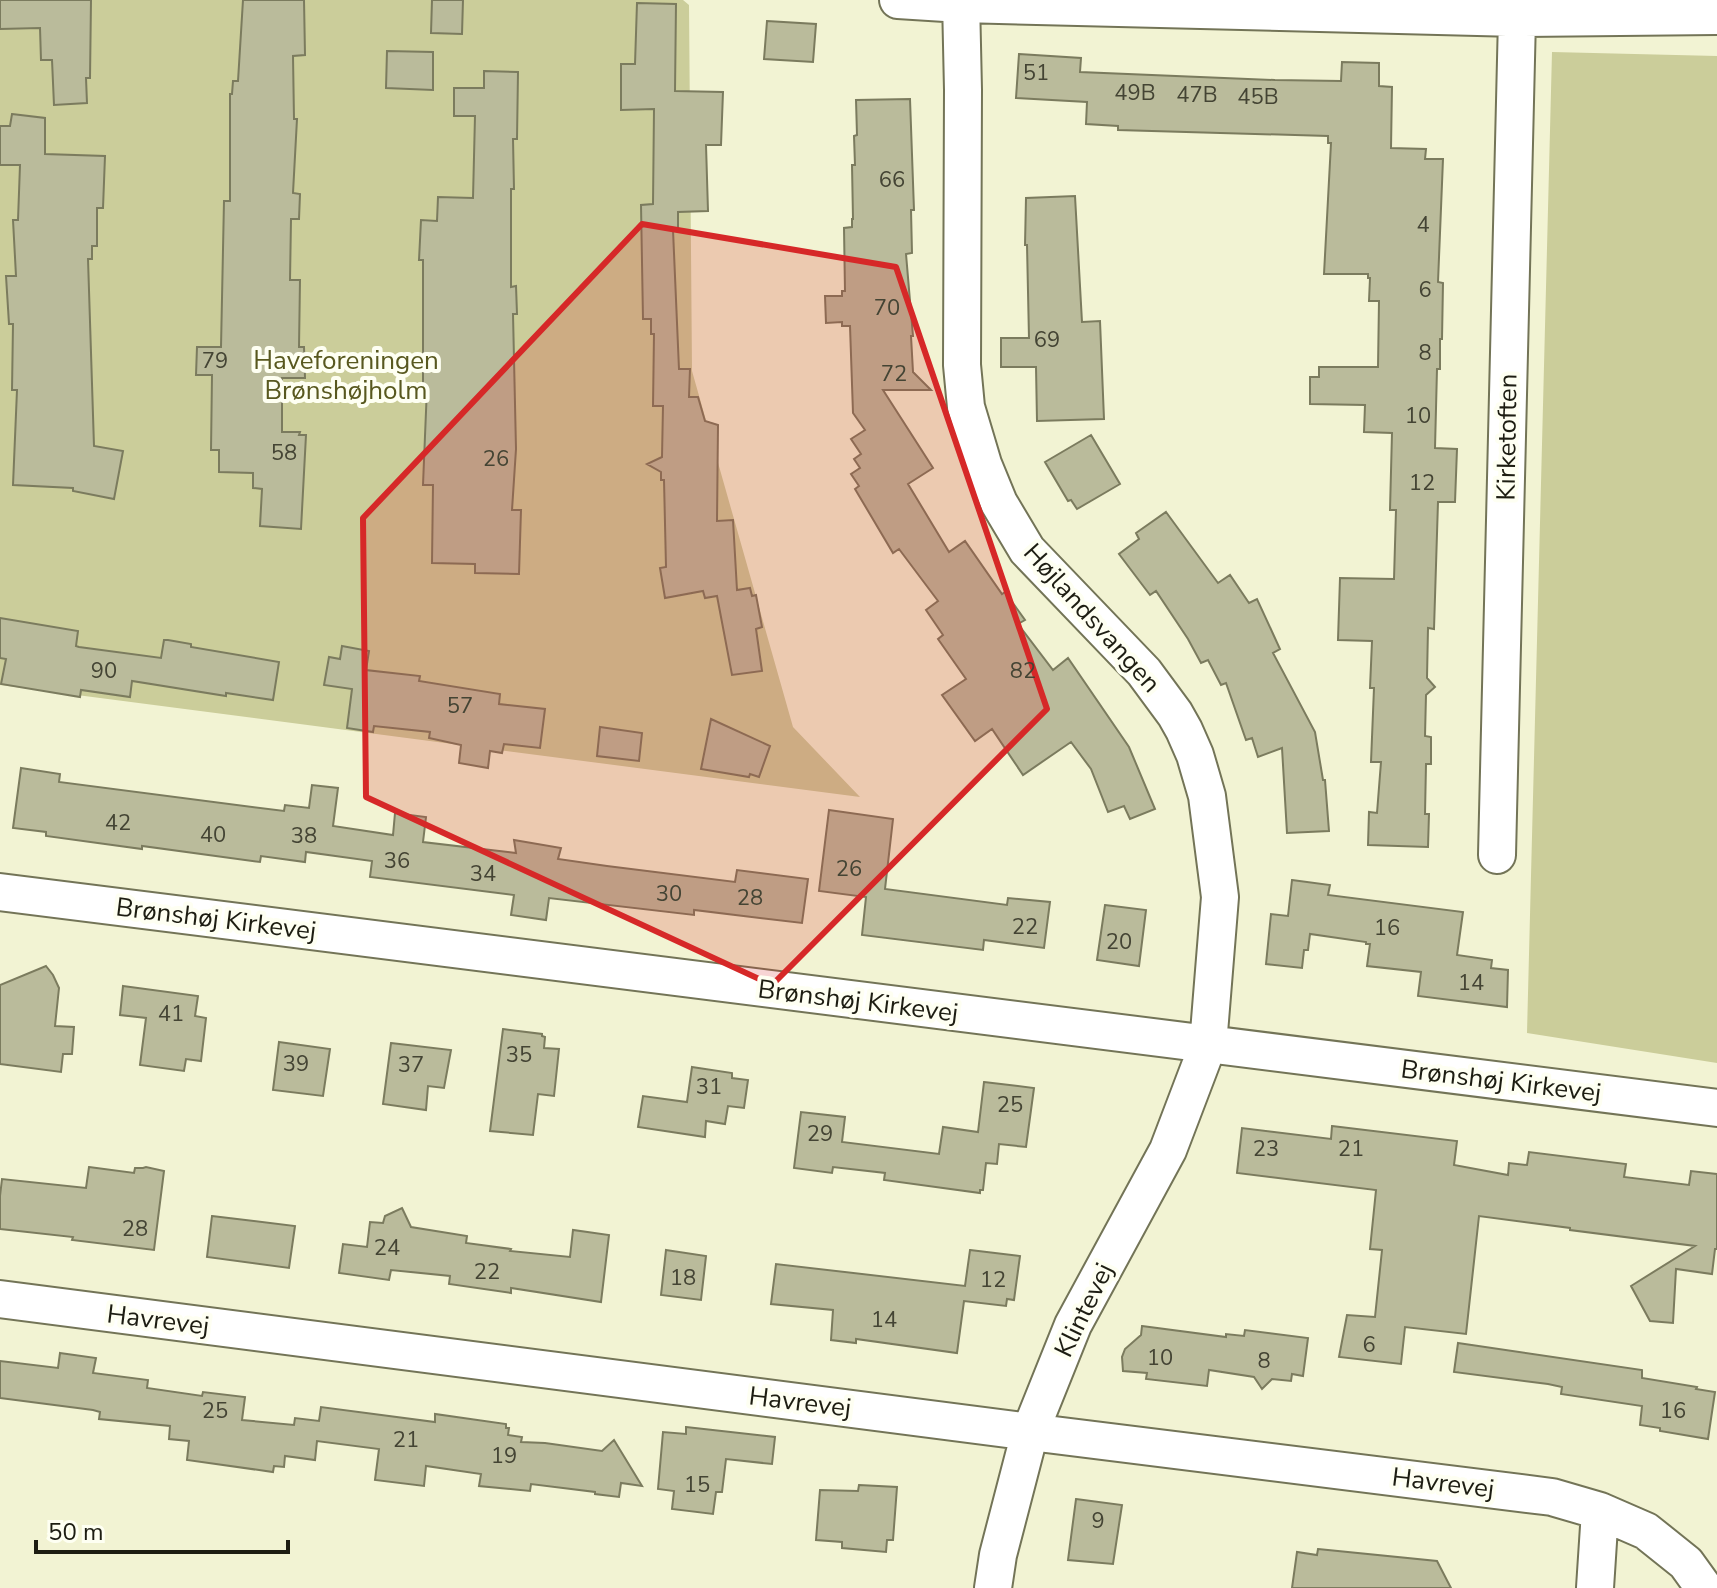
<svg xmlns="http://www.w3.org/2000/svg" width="1717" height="1588" viewBox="0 0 1717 1588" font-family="'Nunito Sans',sans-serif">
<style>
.green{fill:#cbcd9a}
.building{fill:#babb9b;stroke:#7b7b5e;stroke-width:2}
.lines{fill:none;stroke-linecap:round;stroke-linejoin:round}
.minor-casing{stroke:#737457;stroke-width:40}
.minor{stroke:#fff;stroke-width:36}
.marked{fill:#d62828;fill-opacity:0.2;stroke:#d62828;stroke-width:6;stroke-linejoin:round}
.labels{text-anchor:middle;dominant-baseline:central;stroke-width:8;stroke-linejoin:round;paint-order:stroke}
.number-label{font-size:22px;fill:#444434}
.park-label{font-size:26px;fill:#58581f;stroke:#fefff2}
.street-label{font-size:26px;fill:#1d1d12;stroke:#fefff2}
</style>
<rect width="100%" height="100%" fill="#f2f3d3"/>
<path class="green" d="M0,0h683l6,5 3,366 101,356 67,70 -860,-112z
M1552,52l165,4v1007l-190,-30z"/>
<path class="building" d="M0,0h91l-1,78h-4l1,25 -33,2 -2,-45h-11l-1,-32 -40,1z
M243,0h61l1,55 -12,1 1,63h3l-4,74 7,1 -1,25h-8l-1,61h10l-1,67h5l1,31h-23v54h18l-1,3h7l-5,94 -41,-3 2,-37 -9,-1v-15l-34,-1v-22h-8l1,-75h-16l1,-28h24l3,-146h6v-107h2l1,-13h5z
M432,0h31l-1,34 -31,-1z
M637,3l39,1 -1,87 48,1 -2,53h-15l2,66 -30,1v18h-5l6,139h11l-1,28h9l7,24 13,4 -1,96 16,-1 4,70 13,-2 2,8 4,-1 6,32 -6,2 6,42 -30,4 -15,-79 -12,2 -2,-7 -38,7 -5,-30 6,-1 -2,-87h-3v-8l-14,-8 15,-7 1,-51h-10l1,-72h-3v-15h-8l-2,-114 12,-1 1,-95 -33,1v-46h14z
M767,21l49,3 -3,38 -49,-3z
M387,51l46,1v38l-47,-2z
M1019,54l62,4 -1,14 195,8 66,1 1,-19 37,1v23l13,1 -1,61 35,1 -1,10h18l-5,123 5,1 -1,56h-2v30h-3l-2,79 22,1 -2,53h-17l-4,127 -6,-1 -1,50 8,9 -9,8 -1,41 6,1v27h-5l-1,50h4l-1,33 -60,-2 1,-33 8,1 4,-51h-10l3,-74h-4l2,-47 -34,-1 2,-62 54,1 2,-69h-6l2,-77 -28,-1 1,-27 -55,-1v-27h9v-10h59l1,-66h-10l1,-23h-2v-4h-44l7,-131h-3v-7l-210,-6v-4l-32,-2 1,-22 -71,-4z
M484,71l34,1 -1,67h-4l1,50h-3v98l5,-1 1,28h-4l3,135 -4,61h9l-2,64 -44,-1v-9l-43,-1 1,-78h-10l4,-98h-4v-127h-4l2,-40 16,1 1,-24 35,1 2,-82h-21v-28h30z
M910,99l4,111h-3l1,43 -6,1 7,82h-2l2,36 18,18h-48l50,78 -25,16 41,68 16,-11 37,53 3,-2 20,28 -7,4 35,46 15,-12 61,89 26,62 -25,10 -6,-13 -16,6 -17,-43 -20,-27 -48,33 -31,-46 -17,12 -33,-46 24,-16 -28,-40 5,-4 -17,-25 12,-9 -39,-52 -6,4 -38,-64 4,-3 -8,-12 9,-6 -6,-9 7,-5 -10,-15 14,-9 -12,-17 -3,-87h-8v-4l-16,1 -1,-27h17v-5h3l-1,-63 8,-1v-8h1l-1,-54h3l-1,-29 3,-1 -1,-35z
M12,114l33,4v36l60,2 -2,52h-6v38h-5v13h-4l6,187 29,5 -9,48 -41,-8v-3l-60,-3 4,-95h-5l1,-66h-4l-3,-48h10l-3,-56h5l2,-55h-20v-39h10z
M1075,196l7,126 18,-1 4,98 -67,2 -1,-54h-35v-29h28l-2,-93h-2l1,-47z
M1091,435l29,49 -43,25 -6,-9 -3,1 -23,-39z
M1166,512l52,71 12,-8 19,28 8,-4 23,50 -7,4 42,79 8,48h2l4,51 -42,2 -5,-85 -24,9 -6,-19 -6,2 -20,-57 -5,2 -13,-25 -7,3 -13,-24 -32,-48 -6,4 -31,-41 20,-15 -3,-6z
M0,618l78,13 -2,15 3,1 82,11 3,-18h4l23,4v3l88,15 -6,38 -47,-7v3l-94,-15 -2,16 -49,-7 -1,7 -79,-13 5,-25 -6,-1z
M342,646l27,5 -3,19 54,6 -1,5 81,13 -1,10 46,5 -5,39 -36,-4 -2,9 -12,-2 -2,17 -29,-5 2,-18 -32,-7 1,-6 -56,-6 -1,6 -26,-4 5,-39 -28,-4 5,-28 11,2z
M711,719l59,27 -11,31 -9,-3 -1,3 -48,-8z
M600,727l42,6 -3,28 -42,-5z
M21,768l39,6 -1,8 225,29 1,-6 24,3 3,-23 26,3 -5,38 60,9 2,-22 31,4 -3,25 93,11 -2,-13 47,8 -3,11 49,7 128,16 2,-12 71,9 -6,44 -108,-13v5l-145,-17 -3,22 -35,-5 3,-20 -144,-18 2,-16 -66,-9 -1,10 -44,-6 -1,6 -118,-16v3l-96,-13v-4l-33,-4z
M829,810l64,9 -8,70 122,16 1,-7 42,4 -6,46 -60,-8 -1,10 -121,-15 4,-38 -47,-6z
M1292,880l38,5 -2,10 135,17 -6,43 35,5 -1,8 17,2 -1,37 -89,-11 3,-24 -54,-6 3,-22h-4v-2l-56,-8 -2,16h-4l-2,18 -36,-4 5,-50 17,2z
M1105,905l41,5 -7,56 -42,-6z
M46,966l7,9 6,13 -4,38 19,1 -2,27h-9l-2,18 -61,-8v-79z
M123,986l75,10 -3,20 11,2 -5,43 -15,-2 -2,12 -44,-6 6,-47 -26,-3z
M503,1029l39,5v2l3,1 -1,11 15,1 -5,47 -16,-2 -5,41 -43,-4z
M279,1042l51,7 -7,47 -50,-6z
M391,1043l60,7 -7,38 -16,-2 -2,24 -43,-6z
M692,1067l40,6v5l16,2 -4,28 -16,-2 -3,18 -19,-3 -1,16 -67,-10 5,-31 44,6z
M984,1082l50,6 -8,59 -27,-3 -2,20 -11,-1 -3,27h-3v3l-96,-13 1,-7 -52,-6 -1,6 -38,-5 7,-56 44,5 -3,25 97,12 4,-27 35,5z
M1332,1126l125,15 -3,24 54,10 1,-12 18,2 2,-13 97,12 -2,13 65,8 2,-14 26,3v75h-2l-3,25 -36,-5 -3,54 -23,-2 -19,-35 64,-40 -125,-16v-2l-91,-12 -13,118 -61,-7 -4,37 -62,-7 8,-42 28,2 7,-67 -12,-1 6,-59 -139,-17 5,-45 89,11z
M89,1167l45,6 1,-5h8l3,-1 18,4 -10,79 -82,-10 1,-3 -73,-8v-33l2,-17 84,9z
M402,1208l9,19 56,9 -1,7 45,6 -1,2 60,6 3,-27 36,5 -8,67 -90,-14v5l-62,-9 1,-8 -59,-6 -2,10 -50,-7 4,-29 24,3 3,-25 13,1 2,-7z
M212,1216l83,10 -6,42 -82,-11z
M666,1250l40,6 -5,44 -40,-5z
M970,1250l50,6 -6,44 -7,-1 -1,7 -42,-5 -7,52 -101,-14v4l-25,-3 2,-30 -62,-6 5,-40 189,22z
M1142,1326l84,11v-3l18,2 1,-6 63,8 -5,38 -11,-2 -1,7 -19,-2 -10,10 -8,-12 -45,-7 -2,16 -61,-7 1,-6 -24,-2 -1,-14 3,-8 16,-14z
M1458,1343l184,27v8l55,9 -1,2 19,3 -7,47 -48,-8v-3l-20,-3 2,-19 -81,-12 1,-7 -14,-3 -94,-12z
M60,1353l36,5 -3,15 55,7 -1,8 55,8 1,-4 42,5 -3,23 52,5 1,-7 24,3 2,-14 114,15v-8l71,10v4h3l-1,7 14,2 -1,5 24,1 57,8 12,-11 28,46 -21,-3 -2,14 -24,-3v-2l-64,-8 -1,7 -51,-5 2,-12 -55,-8 -2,20 -49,-6 4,-31 -62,-8 -2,19 -30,-4 -1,11 -10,-1 -1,6 -86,-12 2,-19 -20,-2 1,-13 -71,-7 1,-7 -7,-2 -93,-12v-37l58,7z
M686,1427l89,10 -3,27 -46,-5 -4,33h-6l-3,22 -41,-5 2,-18 -16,-2 5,-57 23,2z
M859,1485l38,2 -4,53h-6l-1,12 -44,-4v-6l-26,-2 4,-50 38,1z
M1076,1499l46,6 -9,59 -45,-4z
M1318,1549l119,12 14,27h-159l5,-36 20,3z"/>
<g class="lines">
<g class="minor-casing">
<path id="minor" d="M898,0l63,4 556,14 200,-2
M961,0l2,90 -1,275 4,42 17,57 16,39 28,47 117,122 31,42 9,16 11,25 12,41 13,101 -12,148 -40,105 -95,175 -43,107 -32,123 -5,33
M1497,855l20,-837
M0,892l1717,216
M0,1299l1030,133 522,65 48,14
M1595,1588l5,-77 46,20 40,32 18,25"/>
</g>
<use href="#minor" class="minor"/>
</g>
<path class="marked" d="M642,224l254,43 151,442 -275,276 -406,-188 -3,-279z"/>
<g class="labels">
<g class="number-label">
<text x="1036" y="73">51</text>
<text x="1135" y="93">49B</text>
<text x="1197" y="95">47B</text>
<text x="1258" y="97">45B</text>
<text x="892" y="180">66</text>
<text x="1423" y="225">4</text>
<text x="1425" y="290">6</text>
<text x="887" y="308">70</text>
<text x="1047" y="340">69</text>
<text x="1425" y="353">8</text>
<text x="215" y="361">79</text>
<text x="894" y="374">72</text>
<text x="1418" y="416">10</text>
<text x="284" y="453">58</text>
<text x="496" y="459">26</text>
<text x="1422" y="483">12</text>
<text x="104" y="671">90</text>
<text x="1023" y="671">82</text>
<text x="460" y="706">57</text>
<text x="118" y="823">42</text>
<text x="213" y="835">40</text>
<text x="304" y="836">38</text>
<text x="397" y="861">36</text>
<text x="849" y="869">26</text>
<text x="483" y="874">34</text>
<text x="669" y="894">30</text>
<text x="750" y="898">28</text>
<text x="1025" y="927">22</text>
<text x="1387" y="928">16</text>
<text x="1119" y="942">20</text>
<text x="1471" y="983">14</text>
<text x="171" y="1014">41</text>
<text x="519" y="1055">35</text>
<text x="296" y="1064">39</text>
<text x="411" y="1065">37</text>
<text x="709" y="1087">31</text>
<text x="1010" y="1105">25</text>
<text x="820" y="1134">29</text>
<text x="1266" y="1149">23</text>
<text x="1351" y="1149">21</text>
<text x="135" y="1229">28</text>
<text x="387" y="1248">24</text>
<text x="487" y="1272">22</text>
<text x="683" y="1278">18</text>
<text x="993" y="1280">12</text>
<text x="884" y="1320">14</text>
<text x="1369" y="1345">6</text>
<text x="1160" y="1358">10</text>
<text x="1264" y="1361">8</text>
<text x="215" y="1411">25</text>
<text x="1673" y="1411">16</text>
<text x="406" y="1440">21</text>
<text x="504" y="1456">19</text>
<text x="697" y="1485">15</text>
<text x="1098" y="1521">9</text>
</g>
<g class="park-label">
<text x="346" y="360">Haveforeningen<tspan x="346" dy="30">Brønshøjholm</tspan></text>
</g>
<g class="street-label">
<text transform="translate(1507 437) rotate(-89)">Kirketoften</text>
<text transform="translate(1092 618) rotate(48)">Højlandsvangen</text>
<text transform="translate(216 919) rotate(7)">Brønshøj Kirkevej</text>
<text transform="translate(858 1001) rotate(7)">Brønshøj Kirkevej</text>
<text transform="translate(1501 1081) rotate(7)">Brønshøj Kirkevej</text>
<text transform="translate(1084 1310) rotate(-64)">Klintevej</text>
<text transform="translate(158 1320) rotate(7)">Havrevej</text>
<text transform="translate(800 1402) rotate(7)">Havrevej</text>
<text transform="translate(1443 1483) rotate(7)">Havrevej</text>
</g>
</g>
<path d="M36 1540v12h252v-12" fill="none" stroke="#1d1d12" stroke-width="4"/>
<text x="48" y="1540" font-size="24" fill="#1d1d12" stroke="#fefff2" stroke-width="6" paint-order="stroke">50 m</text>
</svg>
